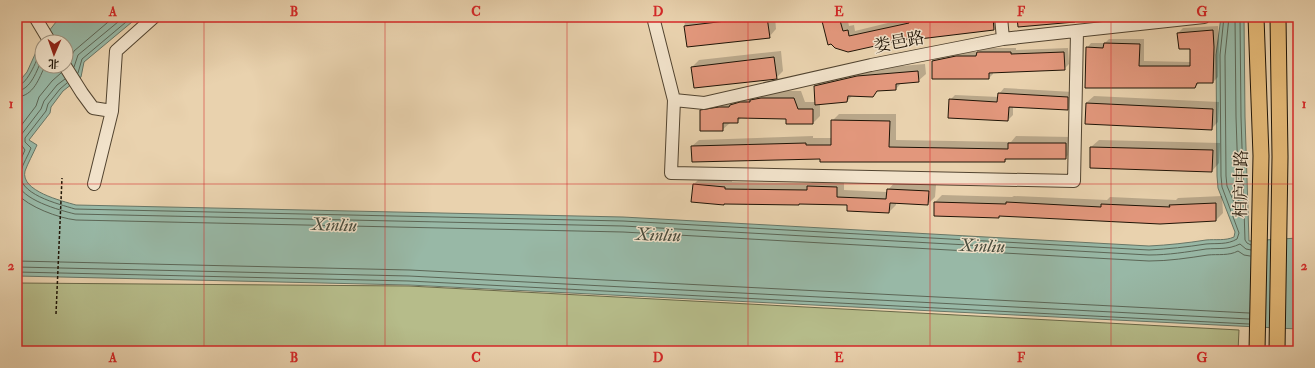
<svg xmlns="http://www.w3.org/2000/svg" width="1315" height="368" viewBox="0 0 1315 368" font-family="'IM FELL Double Pica','Noto Serif SC',serif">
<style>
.green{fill:#b6bc8a;stroke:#6a6848}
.water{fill:#98b8a6;stroke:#687666;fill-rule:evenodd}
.shadow{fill:#0003}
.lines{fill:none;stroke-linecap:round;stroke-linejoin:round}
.shore{stroke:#5c6656;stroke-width:1}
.building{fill:#e2977c;stroke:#1f1406}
.minor-casing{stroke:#524430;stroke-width:14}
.major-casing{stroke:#1f1406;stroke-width:17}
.path{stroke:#1f1406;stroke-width:1.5;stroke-dasharray:3 2;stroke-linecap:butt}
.minor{stroke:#f1e2ca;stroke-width:12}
.major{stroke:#e4b977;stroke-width:15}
.grid{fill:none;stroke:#d62828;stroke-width:1;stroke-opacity:0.55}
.labels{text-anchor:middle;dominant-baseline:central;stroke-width:3;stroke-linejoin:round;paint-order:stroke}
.street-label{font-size:17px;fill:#1f1406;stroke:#f1e2ca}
.water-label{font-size:18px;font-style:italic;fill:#494d3e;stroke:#f1e2ca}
.neatline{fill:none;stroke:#d62828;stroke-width:1.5}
.grid-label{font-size:13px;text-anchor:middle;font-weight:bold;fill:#d62828}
</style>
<rect width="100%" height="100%" fill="#e9d2ae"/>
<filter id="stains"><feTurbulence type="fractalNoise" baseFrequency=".005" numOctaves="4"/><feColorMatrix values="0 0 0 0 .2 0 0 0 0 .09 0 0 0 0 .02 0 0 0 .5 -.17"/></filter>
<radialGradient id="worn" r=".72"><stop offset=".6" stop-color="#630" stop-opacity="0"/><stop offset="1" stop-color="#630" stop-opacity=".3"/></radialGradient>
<path class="green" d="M17,283l392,3 830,44 -1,21h-1221z"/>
<path class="water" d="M60,17h78l-54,45 -3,15 -18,14 -12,16 -1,6 -21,27 8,5c-4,9 -9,18 -12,26 -5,20 37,30 51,34l547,12 526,29c20,-1 38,-3 57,-6 10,-1 19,1 28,-3l1,-5 -17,-44 -1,-12 -1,-121 5,-38h23l1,100 4,124 49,-3v91l-889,-44 -392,-9v-192l10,-12 14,-31zM42,42h24v24h-24z"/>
<path class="shadow" d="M684,17h91l1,12 -7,8 -82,9z
M822,17h25l2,9 5,-1 1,6 57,-14h87l1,6 -6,6 -82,8 -64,14z
M1018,17h73l-3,3 -70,6z
M1218,26l1,15 -1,36 -5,5h-13l-5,5 -108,-39 4,-5h14l4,-4h35v22l47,1v-15l-13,-14 5,-5z
M1298,41v12h-2z
M982,48h34v2l52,-2 1,16 -5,5 -71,2v3l-4,4 -56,-17 5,-5 23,-4h18z
M781,51l2,20 -7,7 -84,-11 7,-7z
M925,64l1,10 -8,7 -16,1 -6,7 -18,1 -6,6h-20l-6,6 -26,1v13l-7,7 -26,-5 -45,-1 -5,5 -7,1 -8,7 -21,-19 8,-8 60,-12h32l4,11h11l-1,-16 7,-7 43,-10z
M1004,88l69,4v12l-5,5 -55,-3v9l-5,5 -58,-20 5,-5 44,2v-3z
M1094,96l125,6 -1,20 -7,7 -125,-26z
M839,114h57v26l115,2 5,-6 56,1v14l-7,7h-57l-3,3 -184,-3 -129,-12 7,-6 114,-4v2h19v-17z
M1099,140l121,3 -1,20 -7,8 -121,-4v-20z
M701,177l31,3v2l79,1 4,-4 29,1v10l43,2 1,-2 7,-8 41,3 -1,12 -7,7 -32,-2v3l-7,7 -41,-8 -49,-1 -105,-19z
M942,195l70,2 2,-1 93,4 3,-3 66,3 2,-2 44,-2 1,17 -7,7 -56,3 -159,-8 -2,2 -64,-2v-13z"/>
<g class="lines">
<path class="shore" d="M1229,17l-4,39 1,120 1,10 9,21 1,1 2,-2 -3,-89 -1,-100
M1240,17l1,100 4,123 2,3 4,2
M69,61l5,-10 40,-34
M74,67l4,-12 46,-38
M78,73l4,-14 50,-42
M67,83l-7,6 -12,15 -2,7 -21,27v4l6,6c-3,8 -8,15 -10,23 -6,23 38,33 54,38l548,12 526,29c19,-1 38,-3 57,-6 11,-1 21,1 31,-5l2,-6 -17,-46 -1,-11 -1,-121 4,-38
M17,86c11,-1 21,-29 25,-39
M17,91c14,-1 20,-21 25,-32
M17,97c17,-1 22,-19 28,-31
M17,131l19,-25 3,-9 13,-16 9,-8
M17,168l8,-18 -5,-7 1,-8 20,-26 3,-8 13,-16 8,-6
M17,182c4,18 42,28 58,32l548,12 526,29c19,0 38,-3 57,-6 13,-1 21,1 34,-5l6,5 5,1
M17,194c12,13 41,24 59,26l547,12 526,29c20,0 39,-3 59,-6 10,-1 21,1 30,-4l6,4 6,1
M17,261l393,9 839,43
M17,267l392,9 840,43
M17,272l392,9 840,43"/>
</g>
<path class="building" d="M759,17h8l3,21 -83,9 -3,-21z
M821,17h18l4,14 5,-1 1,6 60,-13v-4l13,-2h71l1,13 -83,10v-2l-63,14 -13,-4 -4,-4 -3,1z
M1017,17h58v5l-57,5z
M1213,30l1,17 -1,36h-16l-2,5h-110l1,-41 17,1 1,-5 36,1 -1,22h51v-17h-11l-2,-16z
M977,52h34v2l53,-2 1,18 -76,3v6h-57v-18l24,-5h20z
M774,57l3,22 -83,9 -3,-21z
M918,71l1,11 -23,2v6l-19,1 -4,6 -25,-1 -1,6 -32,3 -1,-19 43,-10z
M998,93l70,4v13l-59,-3 -1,14 -60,-3 1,-19 48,3z
M761,98h33l4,11h15v15h-27v-5l-48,-1v5h-15v8h-23v-21l19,-3h10l1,-2 10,-3h10v-2z
M1086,103l127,6 -1,21 -127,-6z
M831,120l59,1 -1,26 119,2v-6h58v16h-61v3h-185v-3l-128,3 -1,-16 115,-3v2h25z
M1090,147l123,3 -1,22 -122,-4z
M693,184l32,3v2l82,1v-4l30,1v10l49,2 1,-10 42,2 -1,14 -38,-2 -1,10 -42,-2v-6l-48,-1v1l-75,-1v1l-33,-3z
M934,202l72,2v-2l95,5v-3l69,3 -1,-2 47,-2v18l-56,3 -161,-8v2l-65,-2z"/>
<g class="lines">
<g class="minor-casing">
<path id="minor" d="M35,17l15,25
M653,17l21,83 -3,73 403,8 3,-149
M1001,17l2,22
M65,66l17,27 11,15 19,3 -18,73
M674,100l30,3 167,-38 132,-26 201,-22
M112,111l4,-60 38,-34"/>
</g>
<g class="major-casing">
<path id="major" d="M1256,17l5,139 -4,195
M1277,351l3,-194 -2,-140"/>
</g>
<path class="path" d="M56,314l6,-136"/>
<use href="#minor" class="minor"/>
<use href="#major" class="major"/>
</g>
<path class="grid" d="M204,17v334M385,17v334M567,17v334M748,17v334M930,17v334M1111,17v334M17,184h1281"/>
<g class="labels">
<g class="street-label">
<text transform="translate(899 42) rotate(-11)">娄邑路</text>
<text transform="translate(1241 184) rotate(-89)">柏庐中路</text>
</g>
<g class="water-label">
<text transform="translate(334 225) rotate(2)">Xinliu</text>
<text transform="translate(658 235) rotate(2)">Xinliu</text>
<text transform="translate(982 246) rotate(2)">Xinliu</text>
</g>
</g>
<rect width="1315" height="368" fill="none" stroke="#e9d2ae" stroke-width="44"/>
<g transform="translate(54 54) rotate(182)"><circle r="19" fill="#f1e2ca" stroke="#9d907c"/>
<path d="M0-3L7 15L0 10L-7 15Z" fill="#8f2418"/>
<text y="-6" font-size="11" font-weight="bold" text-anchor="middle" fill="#1f1406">北</text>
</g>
<rect x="22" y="22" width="1271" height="324" class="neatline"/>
<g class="grid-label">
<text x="113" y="16">A</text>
<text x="294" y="16">B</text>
<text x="476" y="16">C</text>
<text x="658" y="16">D</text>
<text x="839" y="16">E</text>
<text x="1021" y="16">F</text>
<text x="1202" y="16">G</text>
<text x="11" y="108">1</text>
<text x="1304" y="108">1</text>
<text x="11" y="270">2</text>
<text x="1304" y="270">2</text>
<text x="113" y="362">A</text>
<text x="294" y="362">B</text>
<text x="476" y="362">C</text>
<text x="658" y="362">D</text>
<text x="839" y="362">E</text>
<text x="1021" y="362">F</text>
<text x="1202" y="362">G</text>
</g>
<rect width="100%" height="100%" filter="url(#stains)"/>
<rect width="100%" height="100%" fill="url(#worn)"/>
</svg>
